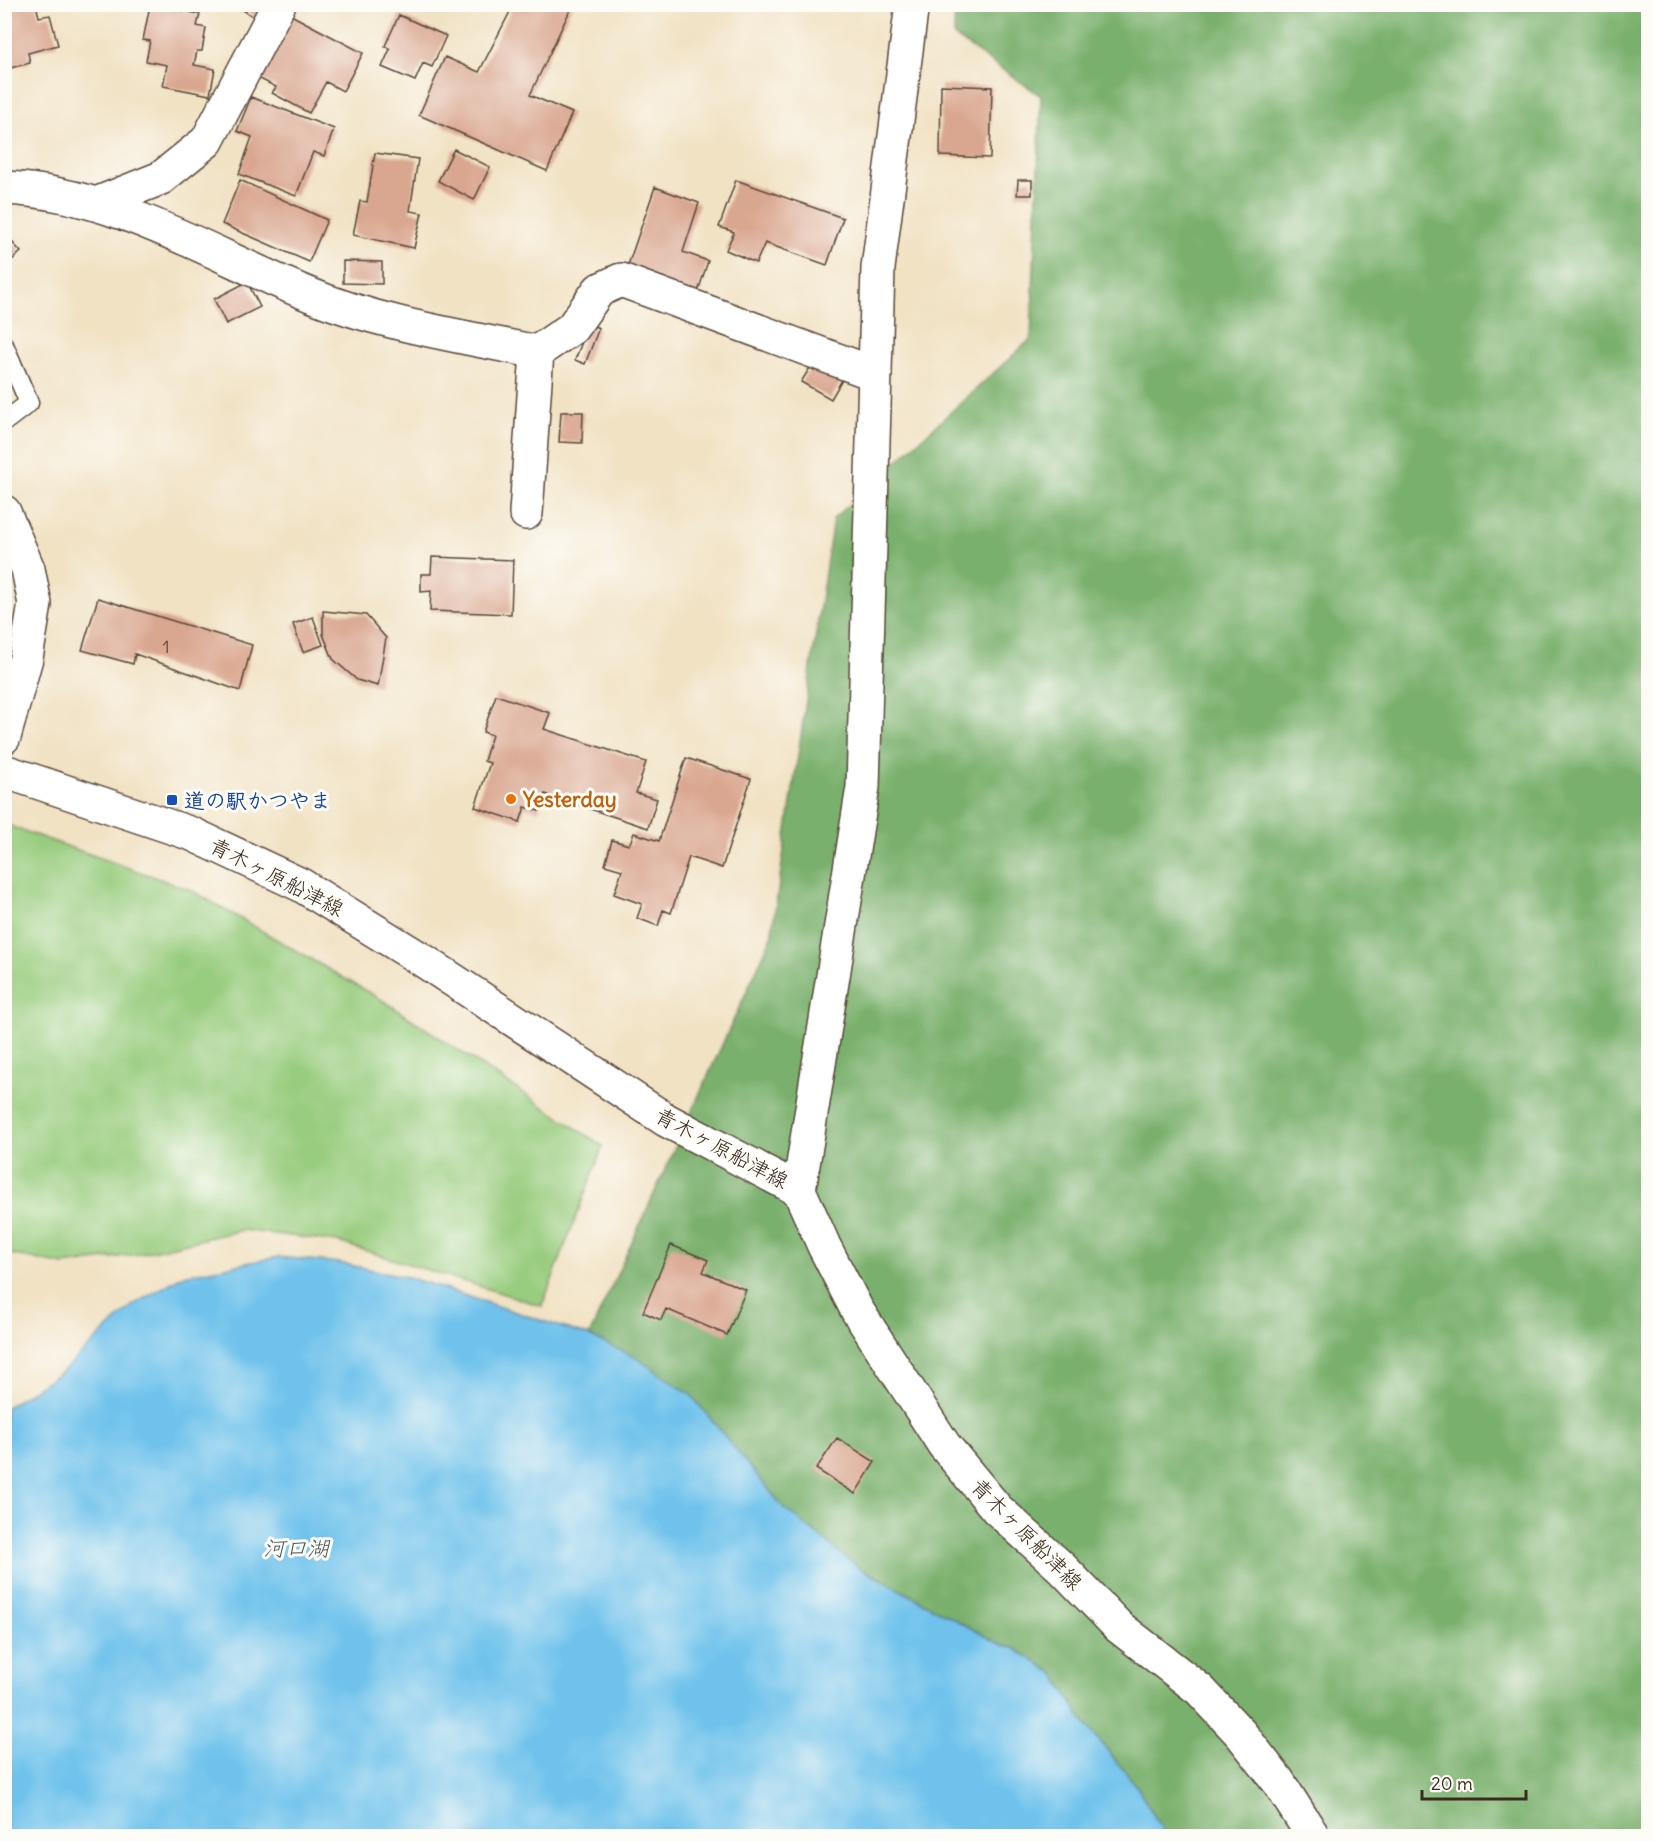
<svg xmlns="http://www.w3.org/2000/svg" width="1653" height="1841" viewBox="0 0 1653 1841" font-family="Delius,'Klee One',sans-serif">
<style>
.green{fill:#98cc7e;stroke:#6a7b4e;stroke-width:1.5}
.forest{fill:#7ab06d;stroke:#5a6d46;stroke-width:1.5}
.water{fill:#70c2ec;stroke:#567685;stroke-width:1.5}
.building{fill:#d9a68f}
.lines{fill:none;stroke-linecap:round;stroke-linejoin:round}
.lane-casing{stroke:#564637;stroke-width:21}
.street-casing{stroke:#564637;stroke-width:36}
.secondary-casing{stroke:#564637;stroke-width:36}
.lane{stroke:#fff;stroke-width:18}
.street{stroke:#fff;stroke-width:33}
.secondary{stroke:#fff;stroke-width:33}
.food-dot{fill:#e8710a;stroke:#fdfcf7;stroke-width:2}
.transit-dot{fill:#1a4fb4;stroke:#fdfcf7;stroke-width:2}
.labels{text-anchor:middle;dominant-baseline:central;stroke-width:6;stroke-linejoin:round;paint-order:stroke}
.number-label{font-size:18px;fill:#62493a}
.food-label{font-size:21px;font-weight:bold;fill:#c56008;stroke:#fdfcf7;text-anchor:start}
.transit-label{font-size:21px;font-weight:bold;fill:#164399;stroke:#fdfcf7;text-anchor:start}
.street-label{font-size:21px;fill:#3b2a1e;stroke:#fdfcf7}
.water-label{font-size:22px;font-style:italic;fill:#4b585c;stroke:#fdfcf7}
</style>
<rect width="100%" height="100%" fill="#fdfcf7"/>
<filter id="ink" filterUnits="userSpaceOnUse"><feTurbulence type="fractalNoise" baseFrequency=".0167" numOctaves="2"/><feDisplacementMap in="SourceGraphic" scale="12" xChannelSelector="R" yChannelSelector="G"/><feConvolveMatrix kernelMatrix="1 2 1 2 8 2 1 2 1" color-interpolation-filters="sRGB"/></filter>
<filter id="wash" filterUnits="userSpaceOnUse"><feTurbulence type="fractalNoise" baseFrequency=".008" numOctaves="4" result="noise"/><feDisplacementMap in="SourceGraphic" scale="24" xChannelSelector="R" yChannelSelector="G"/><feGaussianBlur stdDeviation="1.35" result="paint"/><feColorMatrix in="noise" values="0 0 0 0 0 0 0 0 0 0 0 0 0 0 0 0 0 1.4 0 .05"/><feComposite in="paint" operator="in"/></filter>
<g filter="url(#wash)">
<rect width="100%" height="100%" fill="#f1e2c4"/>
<path class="green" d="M4,824l187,66 196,113 216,143 -61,160 -204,-64 -96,-12 -103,24 -75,11 -59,-12z"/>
<path class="forest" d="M955,5h693v1831h-482l-30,-51 -53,-64 -28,-47 -41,-26 -12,-3 -144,-78 -75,-60 -92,-112 -56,-38 -46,-21 182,-398 62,-419 198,-180 10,-243 -87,-60z"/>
<path class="water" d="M278,1257l61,6 69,14 181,59 46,21 56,38 92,112 75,60 144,78 12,3 41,26 28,47 53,64 30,51h-1161v-428l58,-37 70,-66 51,-30z"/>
<g id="blocks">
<path class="building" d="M29,4h7l3,13 11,-2 8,30 -30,8 2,10 -20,5 -6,-20v-37z
M233,4h32l-8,15z
M514,4h59l-43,91 42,18 -25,58 -128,-56 26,-58 34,15z
M150,5l50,9 -3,12 9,2 -4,23h-5l-3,14 21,4 -5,26 -47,-9 4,-21 -21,-4 4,-20 -7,-1z
M289,14l74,39 -20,38 -17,-9 -17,31 -37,-20 4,-6 -20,-10z
M399,15l47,21 -14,31 -9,-4 -8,18 -33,-14 8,-18 -5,-3z
M941,85l51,2 -2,71 -50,-2z
M251,97l83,32 -10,27 -11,-4 -17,44 -57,-22 13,-37 -15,-6z
M454,149l36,18 -16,33 -36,-19z
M375,153l43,6 -8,52 12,2 -8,35 -61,-13 7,-34 7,1z
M240,180l87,40 -18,42 -87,-38z
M736,180l107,38 -16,47 -62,-22 -9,20 -30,-13 8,-18 -15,-5z
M1018,180h14v15h-15z
M655,187l44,16 -16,49 25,9 -11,34 -71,-24z
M4,233l17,19 -17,15z
M343,261l39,1v22l-39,-1z
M247,282l13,25 -34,17 -12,-25z
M589,324l10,4 -14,36 -10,-4z
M813,363l29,17 -11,19 -30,-17z
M561,412h22l-1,31 -23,-1z
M432,557l81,3 -2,54 -81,-3 1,-20 -10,1v-18h10z
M98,598l154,47 -12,46 -105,-37 -2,10 -51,-14z
M323,611l43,4 20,23 -8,48 -21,-6 -24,-21 -10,-25z
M313,617l10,28 -20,7 -10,-28z
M496,695l54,18 -6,16 102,33 -10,31 21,6 -9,29 -103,-34 -6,17 -14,-4 -5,15 -45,-15 15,-44 -6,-2 8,-26 -9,-3z
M686,758l65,21 -29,89 -33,-11 -18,56 -8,-3 -5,16 -21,-8 5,-14 -28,-10 8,-24 -17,-5 7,-25 17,5 5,-12 25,8z
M671,1245l37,15 -5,12 43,18 -19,45 -61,-26 -5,11 -18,-8z
M837,1438l38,24 -20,32 -39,-25z"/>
</g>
</g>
<g filter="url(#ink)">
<use href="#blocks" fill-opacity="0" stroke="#564637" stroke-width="1.5"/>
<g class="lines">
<g class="lane-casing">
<path id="lane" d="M4,345l25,58 -25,19"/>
</g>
<g class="street-casing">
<path id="street" d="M4,188c109,4 206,66 304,106 72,30 152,42 229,58l35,-24 27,-38 22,-10 254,94
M96,204l65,-26 46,-37 72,-137
M4,512l24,57 7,35 -9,54 -22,79
M526,513l11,-161"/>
</g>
<g class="secondary-casing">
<path id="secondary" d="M4,771l188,63 109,51 123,76 242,159 133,70 25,56 33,64 87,135 53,64 65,59 57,59 81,63 41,44 37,47 35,55
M799,1190l64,-403 15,-519 34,-264"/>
</g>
<use href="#lane" class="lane"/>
<use href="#street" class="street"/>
<use href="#secondary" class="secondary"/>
</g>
</g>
<circle class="food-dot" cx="511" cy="799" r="6"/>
<rect class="transit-dot" x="166" y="794" width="12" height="12" rx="3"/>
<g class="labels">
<g class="number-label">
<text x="166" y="646">1</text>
</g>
<g class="food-label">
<text x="523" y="799">Yesterday</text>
</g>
<g class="transit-label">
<text x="184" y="800">道の駅かつやま</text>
</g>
<g class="street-label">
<text transform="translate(277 877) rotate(27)">青木ヶ原船津線</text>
<text transform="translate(722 1148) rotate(28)">青木ヶ原船津線</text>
<text transform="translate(1027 1534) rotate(45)">青木ヶ原船津線</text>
</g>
<g class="water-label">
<text x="296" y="1548">河口湖</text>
</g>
</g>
<rect width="1653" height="1841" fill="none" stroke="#fdfcf7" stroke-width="24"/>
<path d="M1422 1790v9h104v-9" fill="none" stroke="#3b2a1e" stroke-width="3"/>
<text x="1431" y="1790" font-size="18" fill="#3b2a1e" stroke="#fdfcf7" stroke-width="4.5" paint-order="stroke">20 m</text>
</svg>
